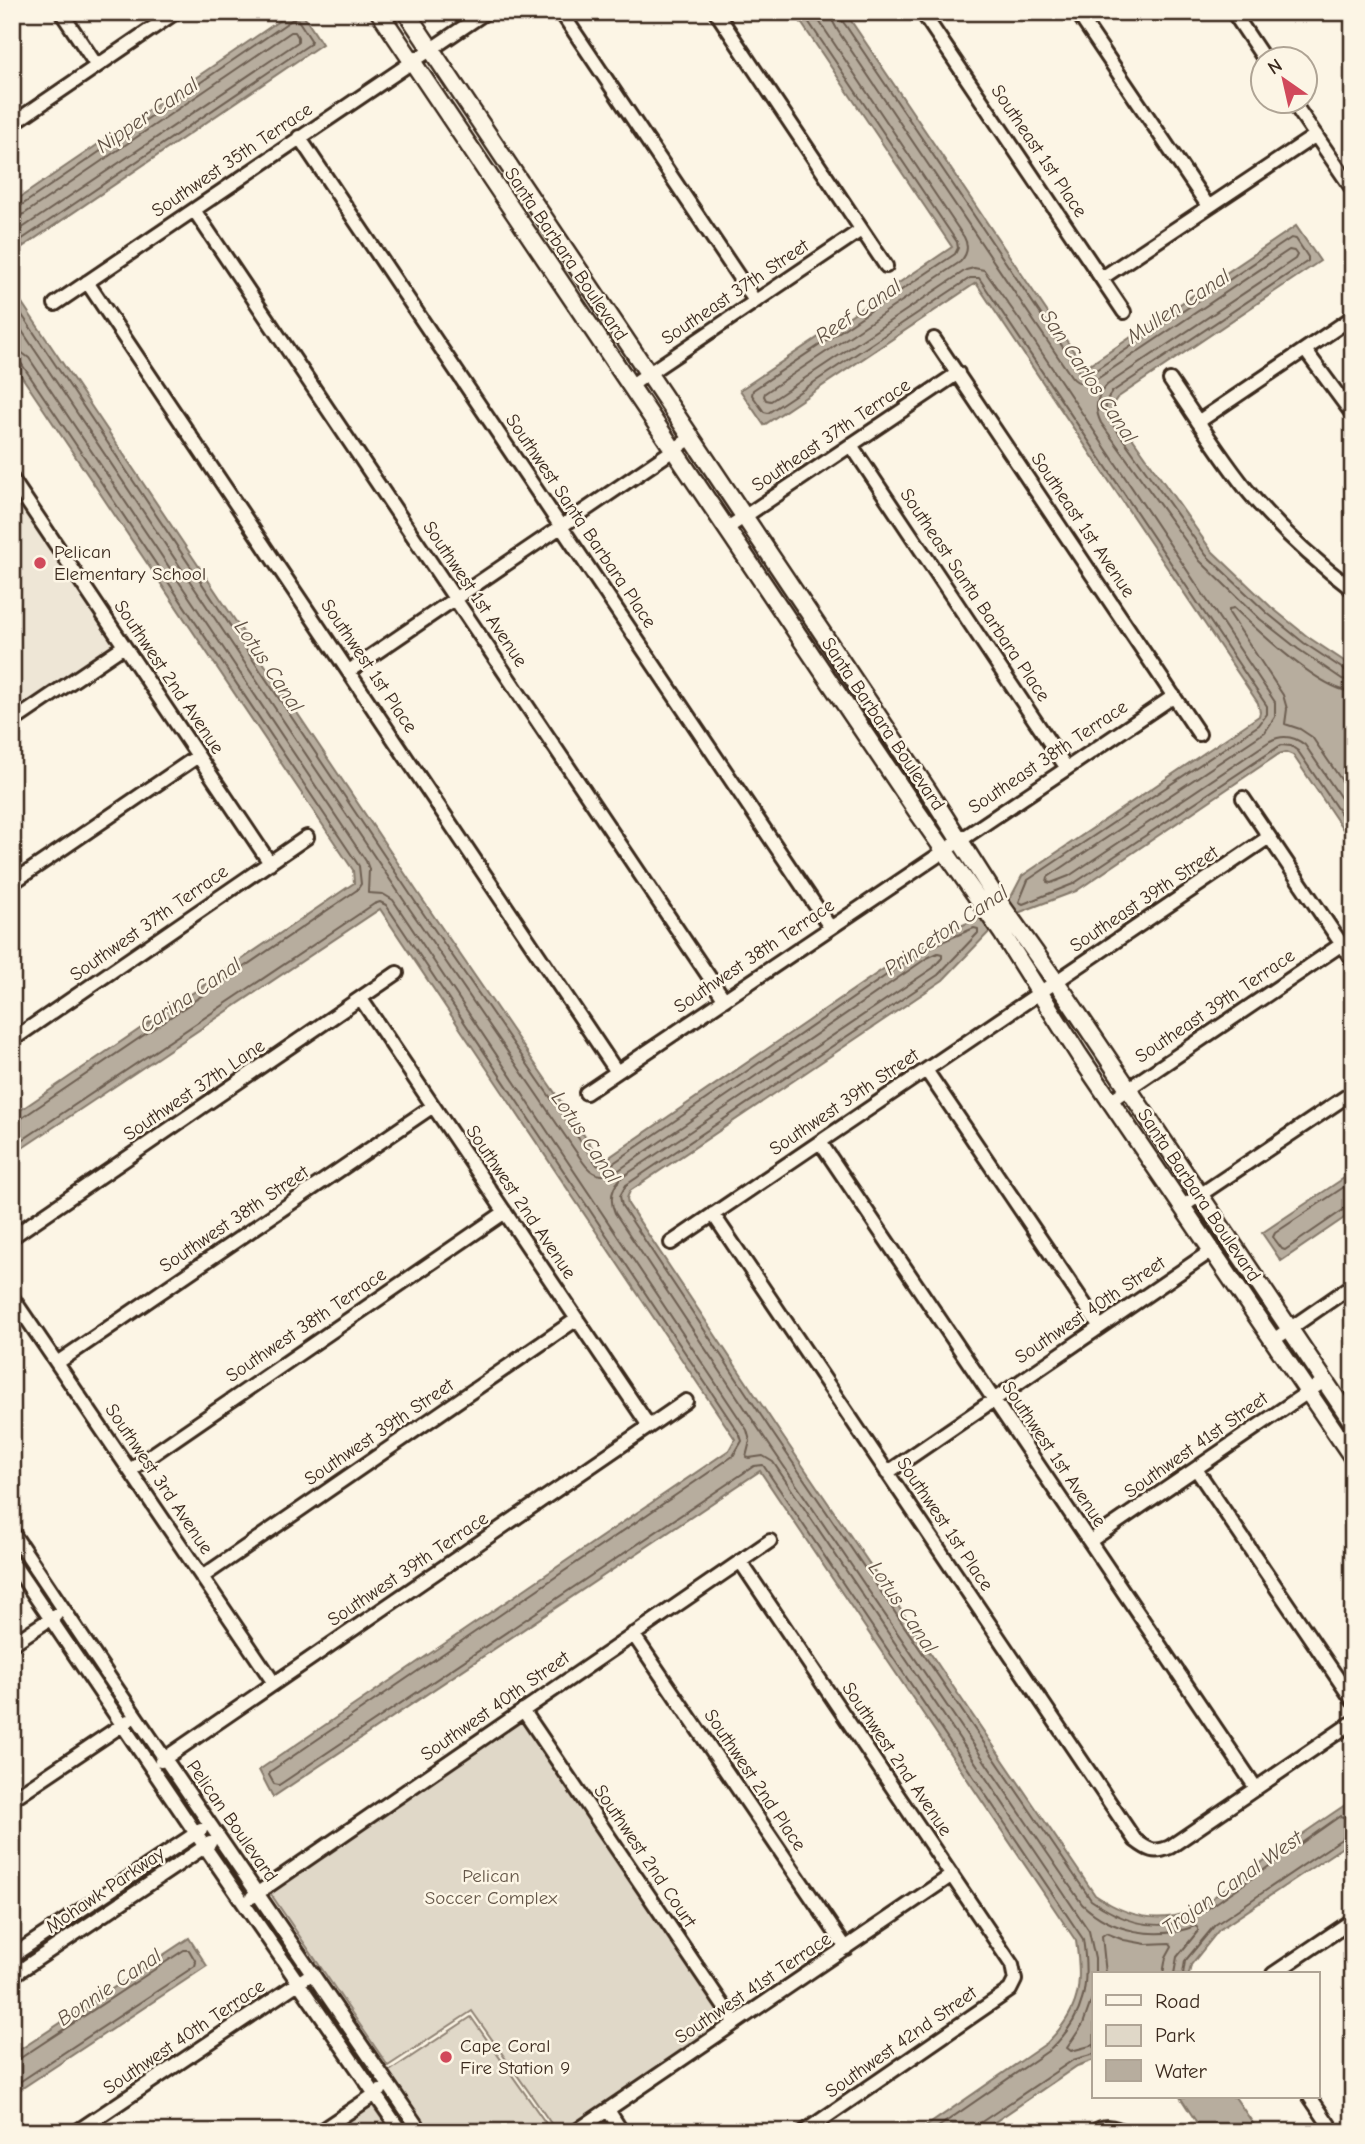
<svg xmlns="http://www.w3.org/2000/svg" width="1365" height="2144" viewBox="0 0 1365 2144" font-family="'Comic Neue',sans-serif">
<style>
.built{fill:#eee6d6}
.green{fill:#e0d8c8;stroke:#8e8173;stroke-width:2}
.water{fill:#b7ad9e;stroke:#85796b;stroke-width:2}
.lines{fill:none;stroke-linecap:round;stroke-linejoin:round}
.shore{stroke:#6d5e51;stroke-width:2}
.minor-casing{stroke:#3b2a1e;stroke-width:18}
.major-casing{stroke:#3b2a1e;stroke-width:21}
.minor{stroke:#fcf5e5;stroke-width:12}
.major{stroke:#fcf5e5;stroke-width:16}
.poi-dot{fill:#d1495b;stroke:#fcf5e5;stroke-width:2.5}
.labels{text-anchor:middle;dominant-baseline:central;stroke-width:5;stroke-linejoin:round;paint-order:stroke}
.street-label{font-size:19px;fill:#3b2a1e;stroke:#fcf5e5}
.poi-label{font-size:19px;fill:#3b2a1e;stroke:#fcf5e5;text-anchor:start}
.park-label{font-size:19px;fill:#645648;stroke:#fcf5e5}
.water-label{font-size:21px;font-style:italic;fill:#605144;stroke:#fcf5e5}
</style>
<rect width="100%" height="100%" fill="#fcf5e5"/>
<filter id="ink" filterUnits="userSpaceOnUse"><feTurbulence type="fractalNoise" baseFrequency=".0143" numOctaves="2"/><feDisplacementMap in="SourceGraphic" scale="14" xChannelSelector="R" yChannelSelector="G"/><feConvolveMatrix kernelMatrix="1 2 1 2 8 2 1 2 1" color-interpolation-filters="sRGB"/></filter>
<g filter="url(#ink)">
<path class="built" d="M12,480l112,166 -112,76z"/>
<path class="green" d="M523,1710l212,313 -161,109h-17l-85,-121 -84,55 -122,-179z
M264,1891l121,178 6,1 80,-53 81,115h-125z
M368,2099l23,33h-72z"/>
<path class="water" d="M292,12h9l21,32 -310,210v-51z
M794,12h51l240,356 211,-142 24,35 -203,137 -4,6 -1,5 99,141 60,57 37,30 45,30v177l-60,-89 -7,-3 -7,2 -203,137 -61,23 -24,16 -48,50 -313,211 -3,7 1,6 151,227 316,464c26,18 58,29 90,18 19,-7 38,-23 54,-35 35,-24 70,-49 106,-73l8,12v23l-134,90 -28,35 -2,9h-95v86l-17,6 -97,66h-62l129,-89c33,-33 36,-57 29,-102l-316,-470 -487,326 -14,-27 470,-320 6,-11 -355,-530 -368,246v-39l342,-233 -1,-13 -341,-508v-74l410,611 179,261 7,-2 312,-214 61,-27 30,-20 11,-21 237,-160 1,-4 -2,-9 -282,-420 -212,142 -24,-35 212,-143z
M1353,1172v40l-72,49 -19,-28z
M189,1938l18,28 -195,129v-40z
M1180,2097h55l24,35h-56z"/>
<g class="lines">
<path class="shore" d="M802,12l155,230 1,6 -3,6 -202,136 -1,5 12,17 4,1 202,-135h9l288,428v8l-8,11 -231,155 -9,22 4,2 50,-20 208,-139 10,1 7,5 55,81
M813,12l151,225c5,9 3,18 -4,25l-195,131 -1,3 2,4 5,1 195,-131 8,-2 10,2 38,53 253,379v15l-10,15 -217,145 -1,5 4,1 18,-7 201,-135c13,-7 24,-5 35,4l48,71
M831,12l1,8 6,11 233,345c6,8 14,9 23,5l195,-131 5,1 3,4 -2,4 -188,126c-11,11 -13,24 -6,38l99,138 60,58 38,30 44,30 11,2
M840,12v6l6,8 235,348h9l201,-136 5,1 12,18v4l-196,131c-7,8 -8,16 -4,26l98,137 61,58 37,30 42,28 7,2
M12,208l7,-1 274,-188 5,1 13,20 -1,4 -298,202
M12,217l12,-3 267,-182h4l3,5v5l-286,193
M12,300l404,603 181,262 5,2 10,-3 311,-214 51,-22 4,1v4l-40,42 -312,210 -6,11 2,10 152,229 317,465c28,20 62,32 96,20 18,-7 35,-22 51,-32 34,-24 68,-48 102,-72l13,4
M12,316l397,592 174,254c9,13 18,16 33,10l311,-214 11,-5 4,1v4l-9,10 -312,210c-10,11 -12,22 -6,35l151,227 316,464c29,28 75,37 113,22l3,2v3l-21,26 -3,17
M12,351l9,1 8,6 337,503 3,8 -1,24 15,1 10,6 354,530 3,11 -4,16 3,1 14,-2 10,6 316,469 6,28v15
M12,360l9,3 338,503 2,18 -4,6 -338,230 -7,2
M1353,692c-31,-1 -96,-62 -119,-84l-5,1v4l54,82 4,14 -2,15 15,5 12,8 41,60
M12,1147l362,-243 6,-2 6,3 354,530 2,6 -9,15 -462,315 -2,4 5,9 5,1 475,-319 9,-1 320,474c7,46 2,77 -32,110l-120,83
M1353,1181l-78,52 -2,4 9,12 3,1 61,-42 7,-1
M1106,1974l-4,-38 4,-3 18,7 22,4 24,-1 2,3 -6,11 -3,17
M1183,1974l2,-13 30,-36 131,-89 7,-1
M1094,1993l-11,31 -16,24 4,3 23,-6
M12,2060l7,-1 165,-109h5l7,12 -1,4 -183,121
M977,2132l3,-9 93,-63 21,-6"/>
<g class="minor-casing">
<path id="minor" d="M61,12l36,54
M561,12l194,289
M716,12l170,254
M922,12l202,300
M1077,12l131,194
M1233,12l32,48
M1293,102l60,88
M12,124l164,-112
M299,137l531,790
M194,210l530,789
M1102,278l214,-143
M87,282l530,790
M55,304l431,-292
M934,339l265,395
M1305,350l48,65
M1170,380c27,39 51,79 81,115 30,35 65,67 102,95
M630,386l231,-156
M1198,422l155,-105
M851,445l215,322
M12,479l258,384
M726,529l232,-156
M349,671l342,-233
M12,722l112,-76
M1243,798l110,163
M12,883l186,-127
M361,999l288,427
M12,1040l295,-203
M926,1070l174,257
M586,1093l588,-397
M1110,1101l232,-157
M820,1142l436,646
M1182,1207l171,-115
M713,1214l422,626c13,10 19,14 35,7l183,-125
M12,1237l385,-264
M671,1243l598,-406
M12,1297l262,386
M1272,1341l81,-56
M57,1363l376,-257
M1196,1469l157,232
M130,1470l375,-258
M887,1473l324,-222
M12,1532l101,151 308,449
M1090,1541l234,-160
M740,1561l272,404 3,15 -5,10 -206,142
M12,1562l193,285 196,285
M202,1577l375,-258
M633,1634l213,314
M12,1644l44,-29
M523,1710l212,313
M161,1761l525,-360
M12,1799l116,-78
M252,1897l518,-356
M12,1956l189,-126
M1273,1974l80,-54
M12,1976l198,-133
M1310,2097l24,35
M608,2110l14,22
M76,2132l237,-159
M319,2132l61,-41
M575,2132l377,-257
M1094,2132c9,-7 20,-6 30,0"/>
</g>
<g class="major-casing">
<path id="major" d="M379,12l537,798 86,123 77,122 274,403
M406,12l521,777 70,110 69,97 287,427"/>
</g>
<use href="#minor" class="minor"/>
<use href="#major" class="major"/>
</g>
</g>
<g class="poi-dot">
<circle cx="40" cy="563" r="7"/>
<circle cx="446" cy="2057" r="7"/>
</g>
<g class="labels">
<g class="street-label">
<text transform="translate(1039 151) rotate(56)">Southeast 1st Place</text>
<text transform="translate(232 160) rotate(-34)">Southwest 35th Terrace</text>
<text transform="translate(566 254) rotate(56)">Santa Barbara Boulevard</text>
<text transform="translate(735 292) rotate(-34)">Southeast 37th Street</text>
<text transform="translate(831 435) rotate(-34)">Southeast 37th Terrace</text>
<text transform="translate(581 521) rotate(56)">Southwest Santa Barbara Place</text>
<text transform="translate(1083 525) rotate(56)">Southeast 1st Avenue</text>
<text transform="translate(475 594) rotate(56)">Southwest 1st Avenue</text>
<text transform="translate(975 595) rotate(56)">Southeast Santa Barbara Place</text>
<text transform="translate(369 666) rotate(56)">Southwest 1st Place</text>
<text transform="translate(169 677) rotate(56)">Southwest 2nd Avenue</text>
<text transform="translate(883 724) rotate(56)">Santa Barbara Boulevard</text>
<text transform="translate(1048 757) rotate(-34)">Southeast 38th Terrace</text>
<text transform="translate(1144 899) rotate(-34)">Southeast 39th Street</text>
<text transform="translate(149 923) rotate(-35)">Southwest 37th Terrace</text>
<text transform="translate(754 956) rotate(-34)">Southwest 38th Terrace</text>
<text transform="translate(1215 1006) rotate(-34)">Southeast 39th Terrace</text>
<text transform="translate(194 1090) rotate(-34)">Southwest 37th Lane</text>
<text transform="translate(844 1102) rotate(-34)">Southwest 39th Street</text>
<text transform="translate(1199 1195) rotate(56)">Santa Barbara Boulevard</text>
<text transform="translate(521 1202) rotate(56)">Southwest 2nd Avenue</text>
<text transform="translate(234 1219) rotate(-34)">Southwest 38th Street</text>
<text transform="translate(1090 1310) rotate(-34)">Southwest 40th Street</text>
<text transform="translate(306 1325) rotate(-34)">Southwest 38th Terrace</text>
<text transform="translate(379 1432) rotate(-34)">Southwest 39th Street</text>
<text transform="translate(1196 1445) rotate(-35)">Southwest 41st Street</text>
<text transform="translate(1054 1454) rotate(56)">Southwest 1st Avenue</text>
<text transform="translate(159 1479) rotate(56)">Southwest 3rd Avenue</text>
<text transform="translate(945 1524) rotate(56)">Southwest 1st Place</text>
<text transform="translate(408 1569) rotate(-34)">Southwest 39th Terrace</text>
<text transform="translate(495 1706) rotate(-35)">Southwest 40th Street</text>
<text transform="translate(897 1759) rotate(56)">Southwest 2nd Avenue</text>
<text transform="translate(755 1780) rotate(56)">Southwest 2nd Place</text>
<text transform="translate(232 1821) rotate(55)">Pelican Boulevard</text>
<text transform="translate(645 1856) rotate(56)">Southwest 2nd Court</text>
<text transform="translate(105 1890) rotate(-34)">Mohawk Parkway</text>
<text transform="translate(753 1988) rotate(-34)">Southwest 41st Terrace</text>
<text transform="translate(184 2037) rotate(-34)">Southwest 40th Terrace</text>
<text transform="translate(901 2042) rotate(-35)">Southwest 42nd Street</text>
</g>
<g class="poi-label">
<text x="54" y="552">Pelican<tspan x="54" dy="22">Elementary School</tspan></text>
<text x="460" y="2046">Cape Coral<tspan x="460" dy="22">Fire Station 9</tspan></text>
</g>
<g class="park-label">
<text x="491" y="1876">Pelican<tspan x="491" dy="22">Soccer Complex</tspan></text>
</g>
<g class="water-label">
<text transform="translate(147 115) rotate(-34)">Nipper Canal</text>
<text transform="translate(1178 306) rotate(-33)">Mullen Canal</text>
<text transform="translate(858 311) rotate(-34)">Reef Canal</text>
<text transform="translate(1089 376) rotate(56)">San Carlos Canal</text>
<text transform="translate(269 666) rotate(56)">Lotus Canal</text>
<text transform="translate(946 930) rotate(-34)">Princeton Canal</text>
<text transform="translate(190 995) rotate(-34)">Carina Canal</text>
<text transform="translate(586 1137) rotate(56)">Lotus Canal</text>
<text transform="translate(903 1607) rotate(56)">Lotus Canal</text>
<text transform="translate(1232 1883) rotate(-35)">Trojan Canal West</text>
<text transform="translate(109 1987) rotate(-34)">Bonnie Canal</text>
</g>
</g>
<rect width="1365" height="2144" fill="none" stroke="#fcf5e5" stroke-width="42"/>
<rect x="21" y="21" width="1323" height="2102" fill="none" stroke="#3b2a1e" stroke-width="2.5" filter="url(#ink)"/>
<rect x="1092" y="1972" width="228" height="126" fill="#fcf5e5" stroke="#afa495" stroke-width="2"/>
<rect x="1106" y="1995" width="35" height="10" fill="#fcf5e5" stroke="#afa495" stroke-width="2"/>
<text x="1155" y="2008" font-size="21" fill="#3b2a1e">Road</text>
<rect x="1106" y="2025" width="35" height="21" fill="#e0d8c8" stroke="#afa495" stroke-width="2"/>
<text x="1155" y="2042" font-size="21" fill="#3b2a1e">Park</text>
<rect x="1106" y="2060" width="35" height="21" fill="#b7ad9e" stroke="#afa495" stroke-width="2"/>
<text x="1155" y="2078" font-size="21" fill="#3b2a1e">Water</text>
<g transform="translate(1284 80) rotate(326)"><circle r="33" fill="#fcf5e5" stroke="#afa495" stroke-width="2"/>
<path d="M0-5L12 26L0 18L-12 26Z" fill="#d1495b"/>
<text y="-10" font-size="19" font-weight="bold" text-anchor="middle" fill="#3b2a1e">N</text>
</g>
</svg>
